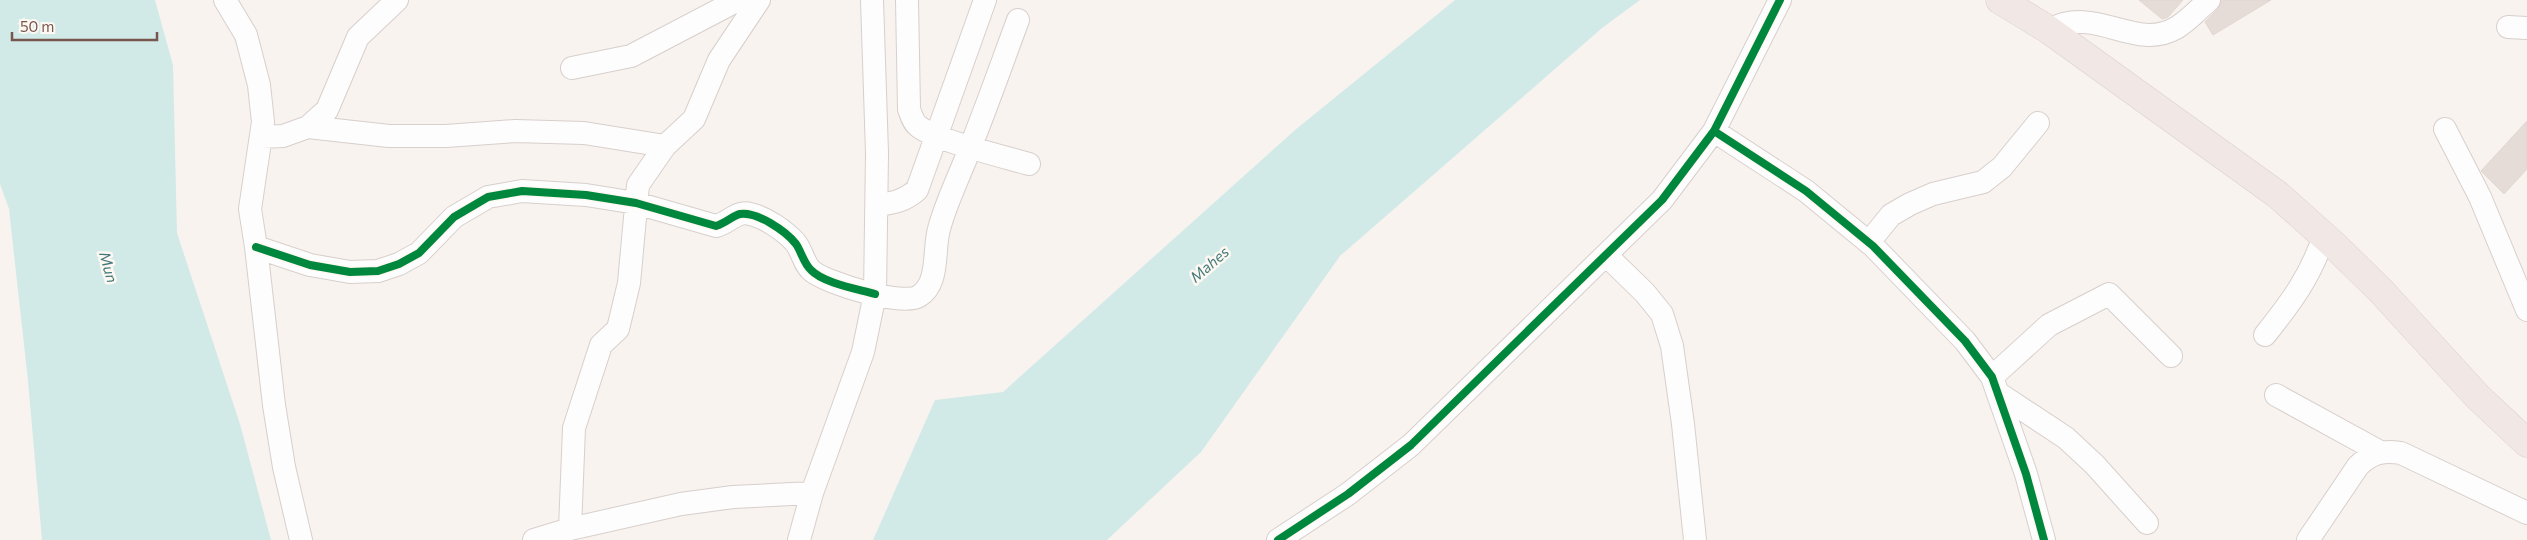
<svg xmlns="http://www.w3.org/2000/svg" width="2527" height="540" viewBox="0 0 2527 540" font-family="Commissioner,sans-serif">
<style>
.water{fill:#d1eae8}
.building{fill:#e5dbd7;stroke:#e1d6d1}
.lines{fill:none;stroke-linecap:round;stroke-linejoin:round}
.minor-casing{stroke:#d7cfcc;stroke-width:24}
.highway-casing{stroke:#d9cfcc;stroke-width:29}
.minor{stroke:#fefdfd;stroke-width:22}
.highway{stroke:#f1e8e6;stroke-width:28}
.cycleway-casing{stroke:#fef8f2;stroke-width:11}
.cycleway{stroke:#00873e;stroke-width:8}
.labels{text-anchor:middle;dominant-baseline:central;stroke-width:5;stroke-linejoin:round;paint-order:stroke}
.water-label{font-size:15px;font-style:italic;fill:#427a7b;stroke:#fef8f2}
</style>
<rect width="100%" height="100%" fill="#f8f3ef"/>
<path class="water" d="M0,0h155l18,65 4,168 63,191 31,116h-229l-14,-159 -19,-172 -9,-25z
M1455,0h185l-38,28 -262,228 -139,196 -94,88h-234l62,-140 68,-8 292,-262z"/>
<path class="building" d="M2139,0h44l-15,17 -6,2z
M2222,0h49l-58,35 -8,-13 13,-13z
M2527,121v48l-23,25 -23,-23z"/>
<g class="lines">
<g class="minor-casing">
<path id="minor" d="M225,0l21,35 13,50 4,37 -13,87 6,38 18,158 10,62 17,73
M907,0l2,109c2,6 4,13 9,17 16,14 87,31 111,38
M2508,27l19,1
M2049,30c47,-26 85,22 127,-2 12,-7 23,-19 33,-28
M572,68l59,-12 107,-56
M308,127l81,9h57l69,-5 69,2 81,13
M2445,129l35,68 47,113
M1714,131l92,60 67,55 92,95 27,36 34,97 18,66
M261,137l22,-1 25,-9 19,-17 31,-73 39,-37
M877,205c17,-2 27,-4 40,-15l68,-190
M1869,242l22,-27 19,-11 23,-10 50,-12 19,-15 36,-44
M256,247l54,18 40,7 28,-1 21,-7 20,-11 35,-36 34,-20 34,-6 64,4 50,8 80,23c13,-3 21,-16 34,-12 15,3 35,17 45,28 7,8 9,23 17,29 14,12 92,36 107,25 21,-13 14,-46 20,-67 7,-27 21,-54 31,-81 17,-42 32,-85 48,-128
M1606,255l39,38 17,21 10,32 11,78 12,116
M2265,335c27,-34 45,-58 59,-99
M1992,377l57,-52 60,-31 62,62
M1998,393l68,45 29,27 52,58
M2276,395l104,57
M570,529l4,-101 27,-83 17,-16 11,-46 9,-98 27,-39 29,-27 25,-59 40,-60
M534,540l36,-11 111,-25 52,-7 79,-4
M799,540l13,-47 51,-141 12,-58 2,-141 -5,-153
M1278,540l70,-46 63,-49 251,-245 52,-69 66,-131
M2308,540l50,-74c13,-13 25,-16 43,-13l126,60"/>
</g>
<g class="highway-casing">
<path id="highway" d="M2000,0l49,30 229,165 57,51 46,45 97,106 49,46"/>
</g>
<use href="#minor" class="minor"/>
<use href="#highway" class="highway"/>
<g class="cycleway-casing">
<path id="cycleway" d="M1714,131l92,60 67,55 92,95 27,36 34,97 18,66
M256,247l54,18 40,7 28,-1 21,-7 20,-11 35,-36 34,-20 34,-6 64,4 50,8 80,23c10,-3 18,-11 24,-12 16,-3 46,17 56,30 5,7 8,20 15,26 12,13 47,19 64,24
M1278,540l70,-46 63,-49 251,-245 52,-69 66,-131"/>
</g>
<use href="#cycleway" class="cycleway"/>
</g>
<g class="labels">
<g class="water-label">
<text transform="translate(1209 264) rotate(-41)">Mahes</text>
<text transform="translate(109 267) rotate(74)">Mun</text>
</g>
</g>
<path d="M12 32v8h145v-8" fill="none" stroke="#77564e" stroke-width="2.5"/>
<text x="20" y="32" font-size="15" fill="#77564e" stroke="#fef8f2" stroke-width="4" paint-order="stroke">50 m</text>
</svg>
